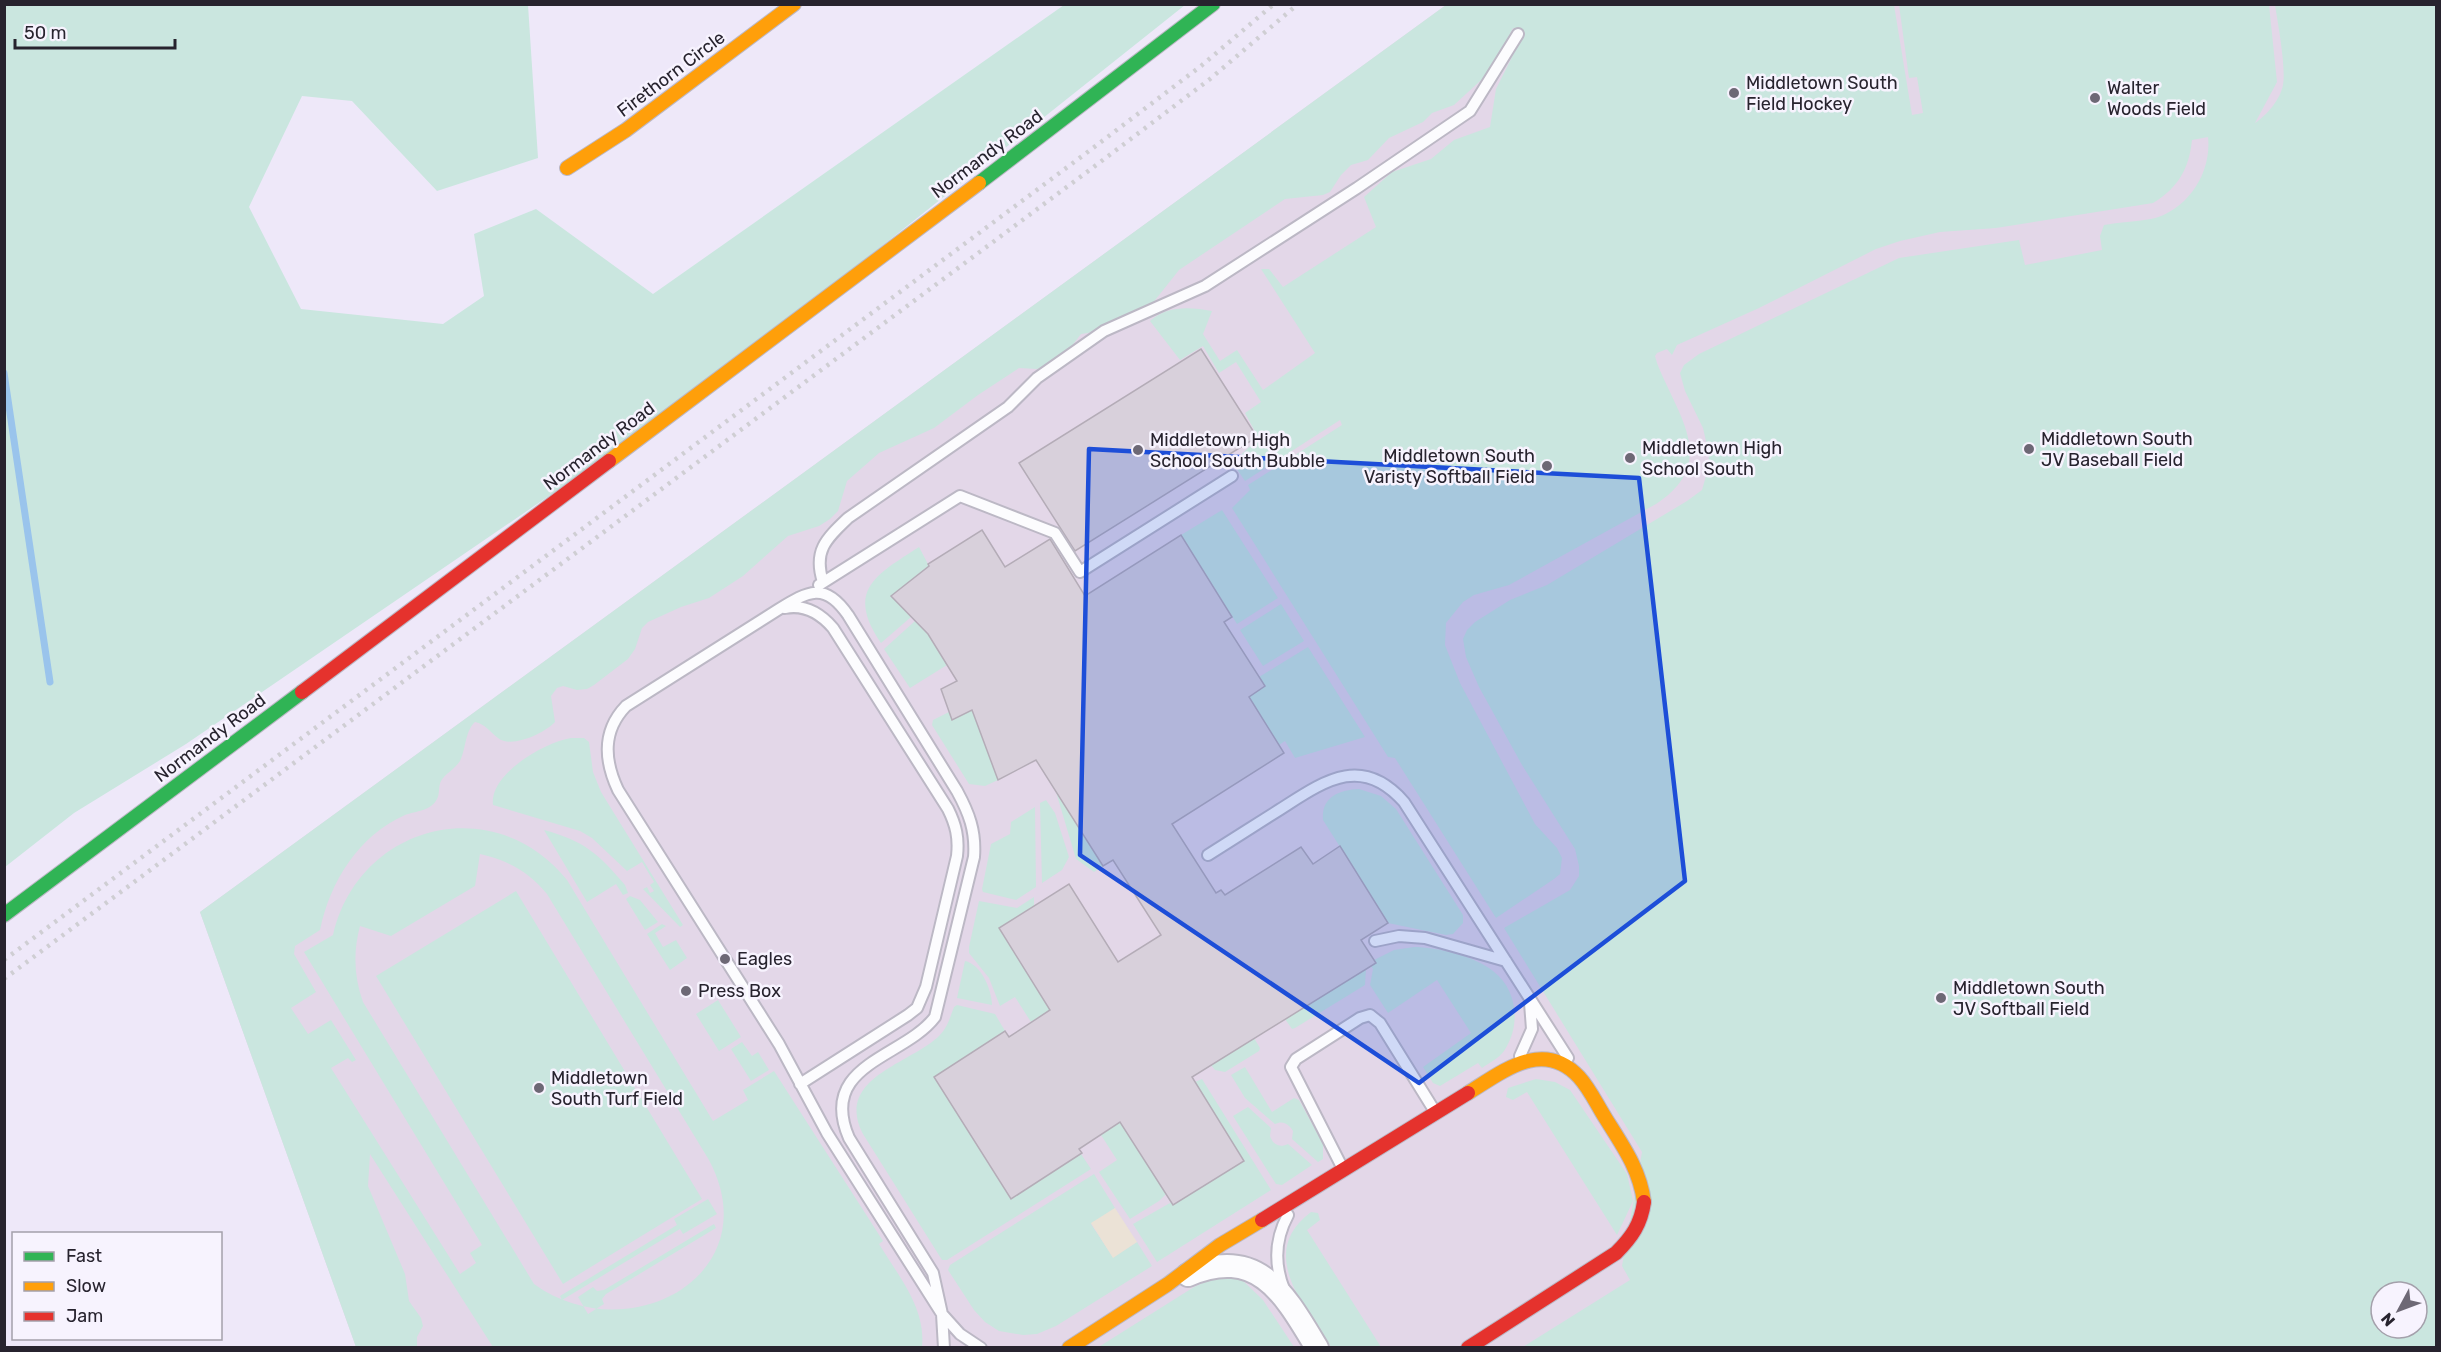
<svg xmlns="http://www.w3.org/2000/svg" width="2441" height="1352" viewBox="0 0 2441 1352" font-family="Rubik,sans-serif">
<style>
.education{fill:#e3d7e8;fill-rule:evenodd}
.green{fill:#cae6df;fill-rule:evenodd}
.sand{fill:#ebe2d6}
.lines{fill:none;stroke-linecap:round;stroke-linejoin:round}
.stream{stroke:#9ac4ec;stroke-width:7}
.building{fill:#d8d0db;stroke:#b4acb7;stroke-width:1.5}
.lane-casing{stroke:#bcb8c5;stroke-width:14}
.street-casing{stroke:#bcb8c5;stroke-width:26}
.fast-casing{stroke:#bcb8c5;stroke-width:16}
.slow-casing{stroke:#bcb8c5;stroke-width:16}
.jam-casing{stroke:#bcb8c5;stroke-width:16}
.lane{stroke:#fcfcfe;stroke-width:10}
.street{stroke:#fcfcfe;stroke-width:22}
.fast{stroke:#30b455;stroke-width:14}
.slow{stroke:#ff9f0a;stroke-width:14}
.jam{stroke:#e5322d;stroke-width:14}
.rail{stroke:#cfced3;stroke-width:4.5;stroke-dasharray:3 6;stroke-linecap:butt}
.marked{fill:#1d4ed8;fill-opacity:0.2;stroke:#1d4ed8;stroke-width:4.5;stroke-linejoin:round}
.poi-dot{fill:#6d6875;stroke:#f7f3fe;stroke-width:2}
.labels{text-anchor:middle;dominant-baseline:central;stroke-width:5;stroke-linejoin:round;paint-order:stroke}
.street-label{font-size:18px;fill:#27232e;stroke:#f7f3fe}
.poi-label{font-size:18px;fill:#27232e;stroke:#f7f3fe;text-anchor:start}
</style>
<rect width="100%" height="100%" fill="#eee8f9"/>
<path class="education" d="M1446,5h990v1342h-2080l-156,-435zM2381,1292h36v36h-36z"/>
<path class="green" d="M5,5h523l10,153 -101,33 -85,-90 -50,-5 -53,111 52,102 142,15 41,-28 -10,-62 62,-25 117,85 411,-289h121l-503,400 -496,339 -112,69 -69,54z
M1446,5h448l18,110 11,-2 -6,-36 -8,1 -10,-73h370l8,77 -22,41c12,-8 25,-23 28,-38 3,-18 -5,-61 -8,-80h161v1342h-913l107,-67 -8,-14 20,-114 -138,-224 66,-38 9,-14v-10l-4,-17 -53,-84 -43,-78 -13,-30 -3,-18 4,-9 8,-8 35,-22 37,-15 140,-84 15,-11 6,-21 1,-15 -6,-26 -18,-37 -5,-18 4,-8 15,-11 200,-96 120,-18 6,25 77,-15 -2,-14 4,-11c15,-3 31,-3 47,-6 36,-8 61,-46 57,-82l-16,3c-3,29 -14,48 -39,63l-157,25 -56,4 -40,9 -24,8 -117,59 -82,37 -5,10 -5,-6 -10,4 -2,3 2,7c20,52 63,99 -1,141l-147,81 -35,10 -11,7 -17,21 -1,22 15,38 75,141 22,24 5,10 -2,16 -6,5 -58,39 -101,-160 -7,-1 -156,-249 18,-18 -2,-5 94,-60 -2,-5 -95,61 -11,-16c7,-12 14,-17 25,-26l-14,-26 16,-11 -25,-40 -17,11 -16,-27 -23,14 -30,-39c17,-16 41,-14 62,-10l-9,23 17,27 17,-11 26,40 52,-37 -54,-84h8l14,18 93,-60 -12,-30 28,-25 39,-13 23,-19 36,-13 6,-38 28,-56 -11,-5 -22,43 -37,34 -22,8 -9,9 -34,16 -21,22 -17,5 -10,10 -11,17 -7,3 -38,4 -106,71 -27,34 -64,29 -7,1 -13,17 -19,14 -12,4 -18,-1 -41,27 -44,33 -55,25 -32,28 -9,30 -8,8 -11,7 -31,10 -45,40 -34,22 -28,9 -33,15 -6,6 -7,21 -7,10 -34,26 -7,4 -10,1 -14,-4 -6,2 -6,8 4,26c-10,11 -44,27 -57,16 -8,-6 -13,-14 -23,-16 -10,9 -9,27 -15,39 -5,8 -14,12 -19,20 -3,6 -1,13 -4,18 -6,12 -21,12 -32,16 -47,21 -75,67 -85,115l-25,16 -1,8 22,38 -25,16 17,26 23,-14 25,40 -4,2 -4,-4 -17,10 129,206 16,-11 -6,-10 12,-8 -178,-293 29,-17c26,-112 162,-145 234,-55l146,241 35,-21 -5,-10 31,-19 109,170 -4,3c20,33 47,64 43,103h-429l-123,-193 -2,32 37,88 4,27 12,17 2,8 -6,11v10h-61l-156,-435zM480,854c27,6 49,18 67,40l162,266c61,115 -81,192 -175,124l-171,-282c-9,-25 -10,-50 -3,-76l31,10 84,-50zM2381,1292h36v36h-36z
M1222,510l56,88 -41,26 -56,-89z
M919,547l10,19 -37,30 19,21 -30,26c-36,-53 -5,-68 38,-96z
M1281,604l23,37 -41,25 -23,-36z
M915,621l5,5 2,-1 25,40 -37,23 -26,-39z
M1308,647l57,90 -70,21 -10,-17 -6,4 -30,-48 16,-11 -6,-9z
M972,710l26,70 -13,6 -16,-2 -37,-59 1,-5 16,-8 4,8z
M571,738h13l5,4 4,30 8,20 82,133 -3,2 -37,-38 4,-2 3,6 4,-2 -4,-6 4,-3 -12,-20 -15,9 -35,-33 -12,-7 -87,-26c-4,-31 52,-63 78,-67z
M1359,789l22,7 15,13 67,106v8l-10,11 -7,1 -58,-12 -65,-103c-2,-23 16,-30 36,-31z
M1056,792l47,74 -9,6 -18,-13z
M1046,800l9,13 14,44 -7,13 -20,13 -2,-80z
M1035,807l1,80 -20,13 -33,-8 -1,-3 9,-45 19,-10 1,-12z
M544,830c40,11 54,23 81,55l3,8 -5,2 -7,-11 -29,18z
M516,891l186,308 -139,85 -187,-308z
M630,896l10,4 18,22 -13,8 -19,-31z
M1034,897v9l-35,22 51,82 -19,12 -16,-25 -15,9 -11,-28 -20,-25v-6l10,-46 38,7z
M662,924l4,2 -11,7 8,14 13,-7 11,18 -17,12 -23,-36z
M1414,947c22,0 61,9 79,24 25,19 28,55 11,80 -5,7 -15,12 -22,17l-4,-5 -38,23 -7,-3 -10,-16 48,-34 -34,-53 -49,33 -18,-28 3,-16 -2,-3 5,-3 -2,-3 20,-10z
M965,961c16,3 27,29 27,44l-35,-7z
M1366,969l-1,16 -70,43 -3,1 -7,-10z
M718,1000l23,37 -22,14 -23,-37z
M957,1005l38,9 10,17 -71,46 76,121 71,-44 10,15 -144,91h-5l-79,-126c-29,-56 47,-70 76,-98 9,-9 11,-19 15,-29z
M1254,1038l6,10 -1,3 -34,21 -10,-2 -4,-5z
M742,1042l10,14 6,-4 11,18 -18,11 -20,-32z
M1245,1067l27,45 22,-14 5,2 24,44v15l-5,3 -26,-23 1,-8c-4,-7 -10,-11 -18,-7l-30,-26 -14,-23z
M1202,1079l69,111 -114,72 -24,-38 111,-63 -49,-79z
M1536,1079l19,3 15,8 57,84 6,27 -16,34 -90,-143 -14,8 -7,-3 2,-9z
M1248,1107l23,21 -1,8c3,9 10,12 18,8l24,21 -30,20 -6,-1 -43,-68z
M1120,1122l46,72 -7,7 -29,18 -31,-47 18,-12 -16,-25z
M1094,1174l21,34 -24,16 22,33 24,-15 15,24 -96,60 -19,8 -14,1 -24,-4 -14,-9 -11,-12 -26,-40 2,-5z
M708,1199l9,15 -34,20 -3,-5 -118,71 -2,-4 117,-71 -3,-6z
M1311,1212l7,1 2,7 -13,10 74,117h-50c-26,-41 -75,-94 -20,-135z
M714,1224l2,4 -110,66 -4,5 2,5 -16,10 -10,-17 15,-10 4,4 7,-1z
M1238,1276l25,24 31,47 -197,1 97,-61 22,-10z"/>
<path class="sand" d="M1115,1208l22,34 -24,16 -22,-35z"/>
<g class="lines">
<path class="stream" d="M4,373l46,309"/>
</g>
<path class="building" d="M1201,349l56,88 -182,114 -56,-88z
M982,530l23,37 45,-28 35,57 96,-61 51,82 -8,5 41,64 -16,11 35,56 -112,71 44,69 5,-3 4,5 76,-48 12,17 27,-18 48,77 -27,17 15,23 -184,114 52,84 -71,44 -53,-83 -41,27 3,4 -71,46 -77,-122 71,-46 4,6 41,-27 -51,-82 70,-44 49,78 43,-27 -48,-75 -10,6 -67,-106 -38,20 -26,-70 -20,10 -11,-31 16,-8 -29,-47 -37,-38 38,-30 -1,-2z"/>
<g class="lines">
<g class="lane-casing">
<path id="lane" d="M823,582c-10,-31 3,-43 25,-64l160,-111 29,-29 67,-47 101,-45 152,-98 113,-77 48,-77
M819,585l141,-89 95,37 25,39 152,-96
M785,608c20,-4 35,5 48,20l115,181c8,16 11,29 9,47l-31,131 -9,21 -9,7 -108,69
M1208,855c24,-15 47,-30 71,-45 44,-28 82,-57 125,-8l164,256
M1375,941l24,-5 26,2 81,23
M1520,1056l12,-27 -2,-26
M1343,1169l-52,-102 5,-8 64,-41 10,-3 10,8 54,87
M1284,1289c-10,-25 -9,-50 4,-74
M944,1348l-2,-34 -9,-41 -84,-135c-32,-74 55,-80 86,-121l39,-160c2,-26 -5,-44 -17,-66l-109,-176c-24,-35 -41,-23 -72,-4l-150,95c-24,25 -22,54 -8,84l161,254 48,89 115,181 18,20 21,14"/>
</g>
<g class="street-casing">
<path id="street" d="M1188,1275c71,-30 97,20 129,73"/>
</g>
<g class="fast-casing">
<path id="fast" d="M979,183l234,-179
M4,915l298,-223"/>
</g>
<g class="slow-casing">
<path id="slow" d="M567,168l59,-38 168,-126
M609,461l370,-278
M1468,1093c34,-21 75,-55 111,-16 11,12 18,28 27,42 17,27 34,51 38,83
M1069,1348l99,-64 52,-39 42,-25"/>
</g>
<g class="jam-casing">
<path id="jam" d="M302,692l307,-231
M1262,1220l206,-127
M1468,1348l148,-95c16,-16 25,-29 28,-51"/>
</g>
<use href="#lane" class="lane"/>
<use href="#street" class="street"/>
<use href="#fast" class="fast"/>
<use href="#slow" class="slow"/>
<use href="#jam" class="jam"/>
<path class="rail" d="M4,960l1085,-809 112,-85 73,-62
M4,979l1095,-816 111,-84 88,-75"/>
</g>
<path class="marked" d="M1089,449l550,29 46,403 -266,202 -339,-228z"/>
<g class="poi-dot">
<circle cx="1734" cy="93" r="6"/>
<circle cx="2095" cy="98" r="6"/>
<circle cx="2029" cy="449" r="6"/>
<circle cx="1138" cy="450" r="6"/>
<circle cx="1630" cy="458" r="6"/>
<circle cx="1547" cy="466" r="6"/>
<circle cx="725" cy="959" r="6"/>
<circle cx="686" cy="991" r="6"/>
<circle cx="1941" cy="998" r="6"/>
<circle cx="539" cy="1088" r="6"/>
</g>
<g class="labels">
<g class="street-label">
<text transform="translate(671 74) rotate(-37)">Firethorn Circle</text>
<text transform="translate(987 154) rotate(-37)">Normandy Road</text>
<text transform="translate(599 446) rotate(-37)">Normandy Road</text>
<text transform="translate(210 738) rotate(-37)">Normandy Road</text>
</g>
<g class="poi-label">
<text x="1746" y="83">Middletown South<tspan x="1746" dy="21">Field Hockey</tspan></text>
<text x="2107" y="88">Walter<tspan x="2107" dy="21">Woods Field</tspan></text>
<text x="2041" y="439">Middletown South<tspan x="2041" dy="21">JV Baseball Field</tspan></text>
<text x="1150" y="440">Middletown High<tspan x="1150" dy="21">School South Bubble</tspan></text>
<text x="1642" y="448">Middletown High<tspan x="1642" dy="21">School South</tspan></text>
<text x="1535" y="456" text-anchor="end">Middletown South<tspan x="1535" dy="21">Varisty Softball Field</tspan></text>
<text x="737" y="959">Eagles</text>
<text x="1953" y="988">Middletown South<tspan x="1953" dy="21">JV Softball Field</tspan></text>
<text x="698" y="991">Press Box</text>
<text x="551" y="1078">Middletown<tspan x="551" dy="21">South Turf Field</tspan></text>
</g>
</g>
<rect width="2441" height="1352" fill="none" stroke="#27232e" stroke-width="12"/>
<rect x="12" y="1232" width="210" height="108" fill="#f7f3fe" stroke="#a4a0ab" stroke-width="1.5"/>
<rect x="24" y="1252" width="30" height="9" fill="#30b455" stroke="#a4a0ab" stroke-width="1.5"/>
<text x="66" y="1262" font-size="18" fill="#27232e">Fast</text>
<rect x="24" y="1282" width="30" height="9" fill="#ff9f0a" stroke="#a4a0ab" stroke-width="1.5"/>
<text x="66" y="1292" font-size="18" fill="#27232e">Slow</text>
<rect x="24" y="1312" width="30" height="9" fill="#e5322d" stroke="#a4a0ab" stroke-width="1.5"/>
<text x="66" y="1322" font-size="18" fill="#27232e">Jam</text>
<g transform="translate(2399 1310) rotate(229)"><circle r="28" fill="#f7f3fe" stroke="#a4a0ab" stroke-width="1.5"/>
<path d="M0-4.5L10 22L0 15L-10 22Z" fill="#6d6875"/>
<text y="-9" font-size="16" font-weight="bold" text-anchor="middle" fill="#27232e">N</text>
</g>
<path d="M15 39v9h160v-9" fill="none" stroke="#27232e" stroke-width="3"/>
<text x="24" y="39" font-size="18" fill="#27232e" stroke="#f7f3fe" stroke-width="4.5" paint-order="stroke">50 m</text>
</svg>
